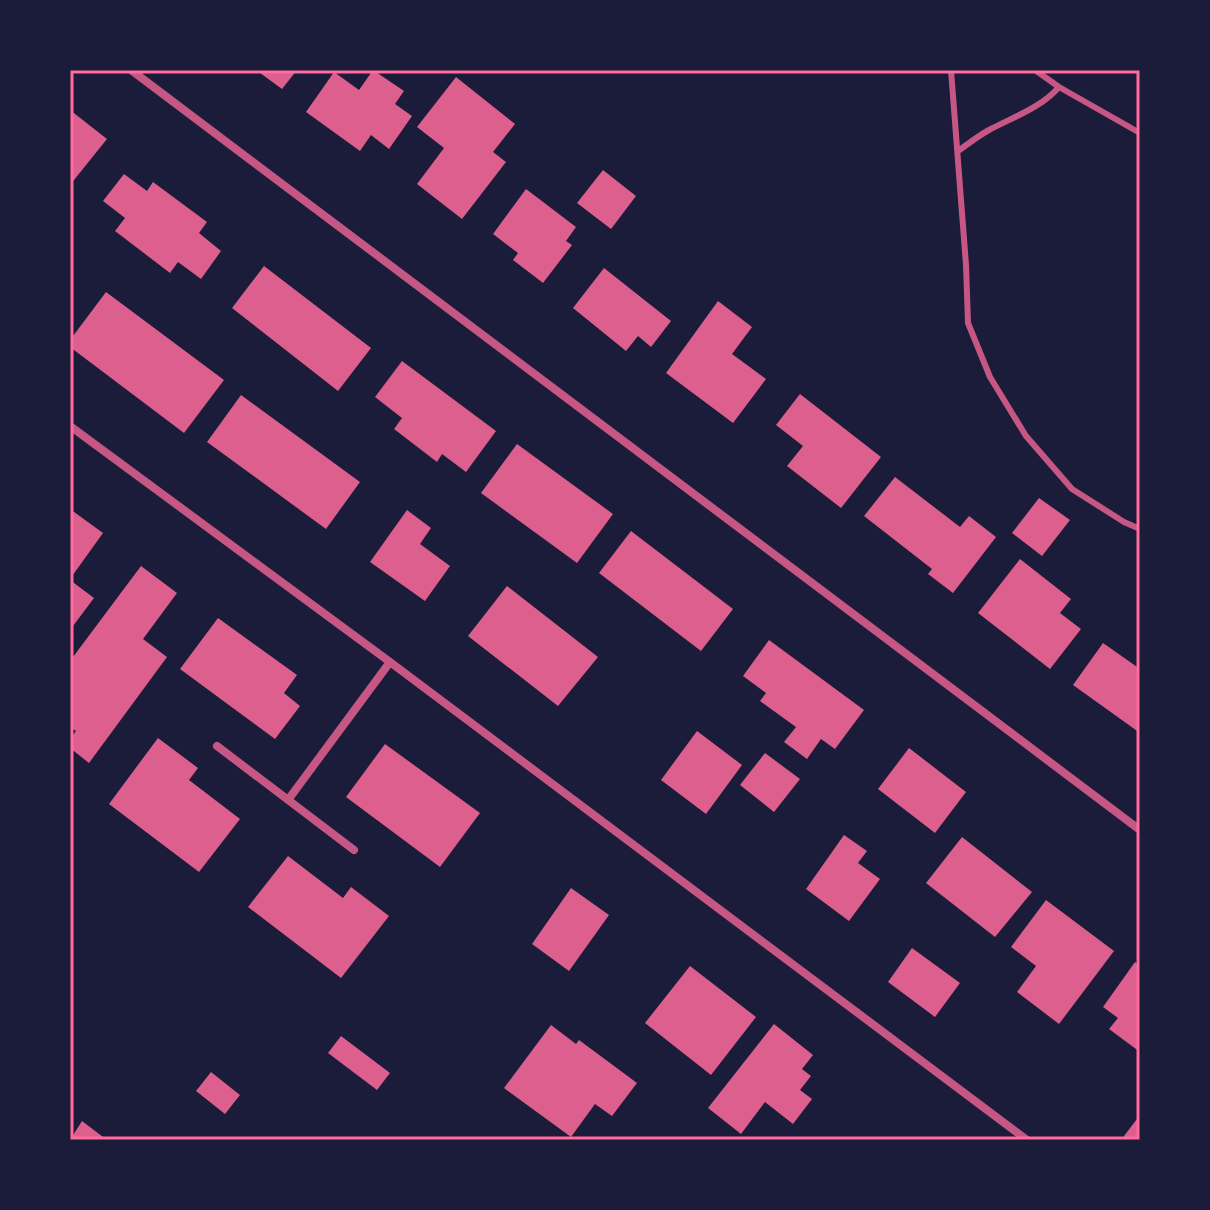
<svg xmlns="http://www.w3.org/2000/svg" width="1210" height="1210" viewBox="0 0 1210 1210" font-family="'PT Sans',sans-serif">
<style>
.building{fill:#dd5f8e}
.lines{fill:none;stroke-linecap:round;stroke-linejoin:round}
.service{stroke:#c65784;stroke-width:6}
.minor{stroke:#c65784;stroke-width:8}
.neatline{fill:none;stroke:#ff6b9d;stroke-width:3}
</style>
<rect width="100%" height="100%" fill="#1b1b3a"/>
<path class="building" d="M256,70h41l-15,19z
M373,70l31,21 -9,13 17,12 -23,33 -18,-14 -11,16 -54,-39 28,-40 25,18z
M456,77l59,47 -22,28 13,10 -44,57 -45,-35 27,-36 -27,-21z
M70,110l37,29 -37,46z
M603,170l33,26 -25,33 -34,-26z
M124,174l23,17 6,-9 54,40 -8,11 22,18 -20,28 -23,-17 -8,11 -55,-42 10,-13 -22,-17z
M526,189l50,38 -10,14 6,4 -29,38 -30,-23 5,-7 -25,-19z
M264,266l107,82 -33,43 -106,-83z
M604,268l67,53 -20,26 -13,-11 -12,15 -53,-43z
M106,292l118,88 -40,53 -114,-86v-7z
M718,301l34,26 -20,27 34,25 -33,44 -67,-50z
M402,361l94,70 -30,41 -24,-18 -5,8 -43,-33 8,-11 -27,-21z
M800,394l81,63 -40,51 -54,-42 16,-20 -27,-21z
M241,395l119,87 -34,47 -119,-87z
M517,444l96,70 -36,49 -96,-70z
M895,477l65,50 9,-11 27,21 -43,56 -25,-19 4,-5 -68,-53z
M1039,498l31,22 -28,36 -30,-23z
M70,509l33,24 -33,46z
M407,510l24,18 -11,16 30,22 -25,35 -55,-39z
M631,531l102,78 -32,42 -102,-78z
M1020,559l51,40 -11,14 21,16 -31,40 -72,-56z
M141,566l36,27 -34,46 24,18 -78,106 -19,-15v-9l6,-8 -6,-4v-66z
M70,580l24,18 -24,32z
M507,586l91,71 -40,49 -90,-70z
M218,618l79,57 -13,18 16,13 -25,33 -95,-70z
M769,640l95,70 -29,39 -14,-10 -14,20 -23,-17 12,-15 -36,-26 6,-8 -23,-17z
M1103,643l37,26v64l-67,-48z
M697,731l45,34 -36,49 -45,-34z
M158,738l40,30 -9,12 51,39 -41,53 -90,-68z
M385,744l95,69 -40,54 -94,-70z
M909,748l57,44 -31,41 -57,-44z
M765,753l35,26 -26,33 -34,-27z
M844,835l23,16 -9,12 22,16 -31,42 -43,-32z
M962,837l70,55 -37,45 -69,-54z
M288,856l55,42 8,-11 38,29 -48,62 -93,-71z
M571,888l38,27 -40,56 -37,-27z
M1046,900l68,51 -55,73 -42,-32 19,-26 -25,-19z
M912,948l48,35 -25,34 -47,-35z
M1135,962l5,4v86l-31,-23 9,-11 -15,-11z
M690,966l66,51 -45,58 -66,-52z
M774,1024l39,31 -11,14 9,7 -11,14 12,9 -19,25 -28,-22 -24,32 -33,-26z
M551,1025l25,19 3,-4 58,43 -25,33 -17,-12 -24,33 -67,-49z
M341,1036l49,37 -13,17 -49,-37z
M211,1072l29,23 -15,19 -29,-23z
M1140,1115v25h-19z
M82,1121l25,19h-37z"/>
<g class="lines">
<path class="service" d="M951,70l15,195 2,58 22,54 36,59 46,53 52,33 16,7
M1035,70l24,17 81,46
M958,151c10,-7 20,-15 31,-21 24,-13 52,-22 70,-43"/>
<path class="minor" d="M131,70l1009,760
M70,426l320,236 637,478
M217,746l137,104
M288,800l102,-138"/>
</g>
<rect width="1210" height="1210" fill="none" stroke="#1b1b3a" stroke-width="144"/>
<rect x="72" y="72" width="1066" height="1066" class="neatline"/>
</svg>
